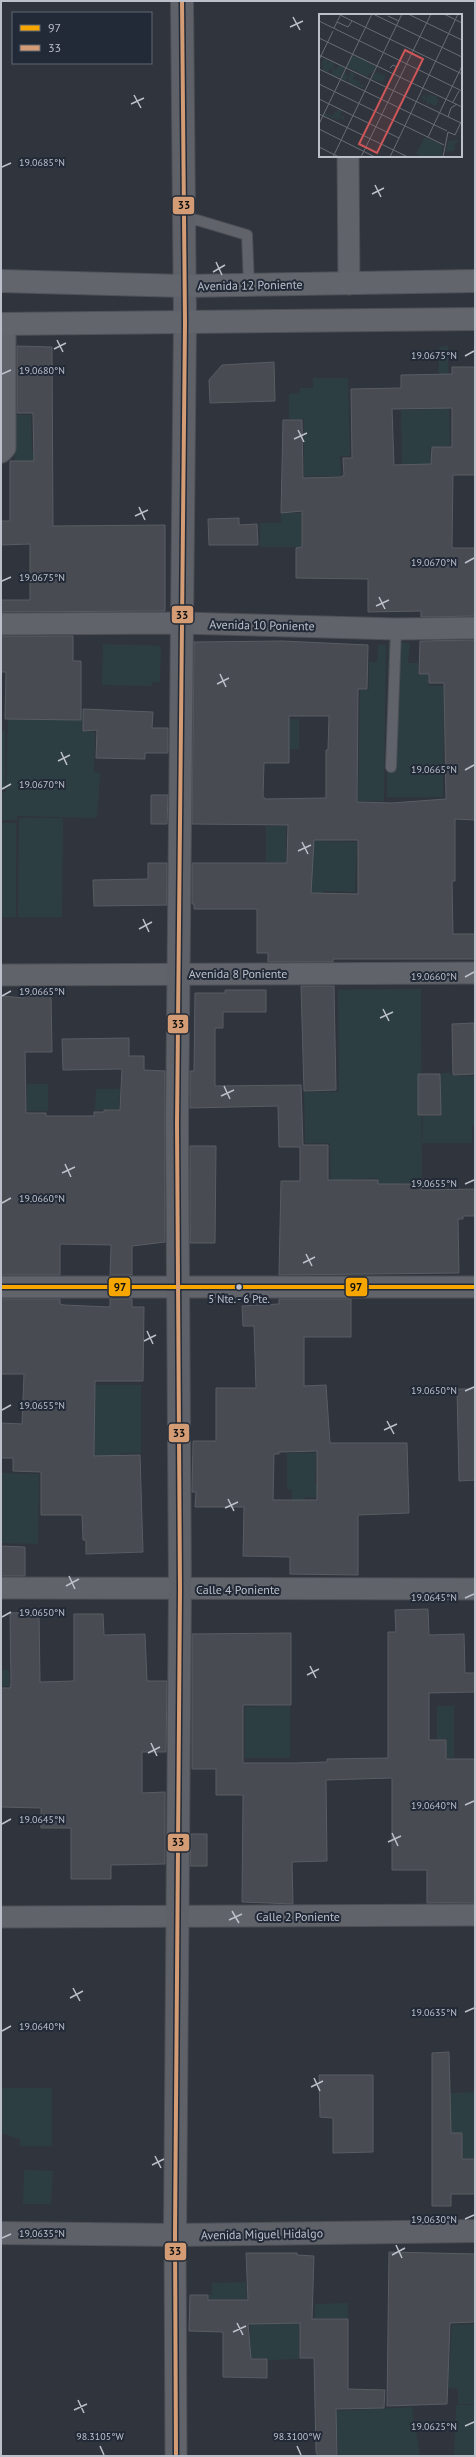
<svg xmlns="http://www.w3.org/2000/svg" width="476" height="2457" viewBox="0 0 476 2457" font-family="'PT Sans',sans-serif">
<style>
.green{fill:#2d3e42}
.building{fill:#484b52;stroke:#585c63;fill-rule:evenodd}
.lines{fill:none;stroke-linecap:round;stroke-linejoin:round}
.lane-casing{stroke:#4c4f55;stroke-width:12}
.street-casing{stroke:#4c4f55;stroke-width:23}
.secondary-casing{stroke:#4c4f55;stroke-width:24}
.primary-casing{stroke:#4e5158;stroke-width:24}
.lane{stroke:#60636a;stroke-width:10}
.street{stroke:#60636a;stroke-width:21}
.secondary{stroke:#5e6168;stroke-width:22}
.primary{stroke:#62656c;stroke-width:22}
.bus-1-casing{stroke:#222a37;stroke-width:7}
.bus-2-casing{stroke:#222a37;stroke-width:7}
.bus-1{stroke:#f7a600;stroke-width:4}
.bus-2{stroke:#d39c74;stroke-width:4}
.ticks{fill:none;stroke:#bbc0cb;stroke-width:1.5}
.bus-dot{fill:#bbc0cb;stroke:#222a37;stroke-width:1.5}
.labels{text-anchor:middle;dominant-baseline:central;stroke-width:4;stroke-linejoin:round;paint-order:stroke}
.bus-label{font-size:11px;fill:#bbc0cb;stroke:#222a37}
.street-label{font-size:12px;fill:#bbc0cb;stroke:#222a37}
.inset-road{fill:none;stroke:#686c75;stroke-width:1}
.view{fill:#ce5659;fill-opacity:0.15;stroke:#ce5659;stroke-width:2}
.inset-edge{fill:none;stroke:#bbc0cb;stroke-width:2}
.ticks-label{font-size:10px;text-anchor:middle;fill:#bbc0cb;stroke:#222a37;stroke-width:4;stroke-linejoin:round;paint-order:stroke}
.line-badge{stroke:#222a37;stroke-width:1.5}
.pale-badge-label{font-size:11px;text-anchor:middle;font-weight:bold;fill:#111}
</style>
<rect width="100%" height="100%" fill="#30343c"/>
<path class="green" d="M448,346l2,100 -20,1 1,22 -29,1 -1,-60 37,-1 1,-62z
M313,378h35l2,78h-10l1,20h-37v-57h-15v-25l10,-1 1,-5h13z
M14,415h17l1,37h19v11h-36z
M281,513h20v34h-41v-24h21z
M388,643h22l-2,20h10v12h10l1,11h15l-1,111h-56z
M103,644l58,2 -1,36h-8v4l-50,-1z
M378,645h8l-2,156h-26l2,-111h9v-28h8z
M63,708h19v23l13,1 -1,40 6,1 -3,45 -80,-2v4h-16v-27l5,-1 2,-74z
M299,719v30h-17l-40,-29z
M1,731h4v59h-4z
M19,818h44l-1,99h-44z
M1,823h15v94h-15z
M266,826h20v36h-20z
M313,841l44,1 -2,50 -32,-1 -2,52 -12,-1z
M421,989l1,194h-23v20h-20l-1,-25 -24,1v17h-23l-1,-53h-25l-1,-51h35l-1,-102z
M441,1073h9l2,3h23v49h-3v18h-50l1,-27h18z
M27,1084h21v27h-21z
M96,1089h24l-1,20 -24,1z
M95,1385h46v68h-21v19h-25z
M287,1453h29l-1,30h16l-9,15 -17,-1v10h-13v-18h-5z
M1,1473l38,1 -1,70 -37,-1z
M1,1670h8v16h-8z
M290,1706v52h-45v-51z
M437,1706h17v52h-7v-19h-10z
M1,2088h51v58h-32v-7l-19,-6z
M475,2092v66h-12v-24l4,-1h-16l-1,-40z
M24,2170l29,1 -2,33h-28z
M246,2282l1,17h-38v-4l3,-1v-11z
M348,2303v15h-33v-14z
M250,2323h49v36l-31,1v-2h-18z
M475,2324v80h-17v-15l-10,-1 4,-63z
M456,2405h19v51h-21z
M412,2407l8,49h-81l-2,-21h-2l-1,-24z"/>
<path class="building" d="M17,346l35,1 1,179 112,-1v86l-164,1v-12h29v-56l-29,1v-24h9v-60h24l-1,-48h-16z
M274,362l1,39 -65,2 -1,-23 13,-15z
M452,367h23v108h-22l-1,73h23v68l-54,1v-6l-53,1v-33l-72,-1v-30l6,-1v-36l-21,2 2,-93h19l1,58 38,-1 3,-2 -1,-17h9l-1,-69 50,-1v-13l51,-1zM452,408v39h-20l-1,17 -37,1 -2,-56z
M239,518v7l18,-1 1,21h-49l-1,-26z
M1,636h72v25h8v59l-76,-1 1,-47h-5z
M475,640v180l-20,-1v62h-3l1,53h22v25h-142v3h-65v-9h-11v-44h-63v-5h-2v-41h95l1,-38 -96,-1 2,-182 88,-1 86,4 -1,44h-9l-1,113 35,1 54,-4 -2,-116h-15v-9h-10l1,-33zM289,716h40l-1,34h-2v48l-61,1 -2,-3 1,-33h25zM314,840h44v54l-47,-1z
M83,709l70,3 -1,16h16v25h-23v6l-49,-1 1,-28 -14,1z
M151,795h17l-1,29h-16z
M148,863h19v42l-73,1 -1,-26 55,-1z
M301,986h33l2,104 -32,1z
M225,990h41v22h-43v16h-8v58l86,-1 2,60h25v35h50v4h44v6l53,-1v27h-12v3h-5l1,54 -180,2 2,-94h19v-34h-21l-1,-41 -88,2v-37h4l1,-78h30z
M51,994l1,58h-27l1,61h20v3h48v-4h10v-2h16l2,-41 -59,1 -1,-31 67,-1v18h15v14l21,1v171l-33,4v29h-22l1,-30 -51,-1v31h-59v-279l23,2v-3z
M474,1023l1,51 -22,1 -1,-51z
M418,1074h22l1,41h-23z
M190,1146h26l-1,97h-25z
M1,1299h59v5l4,1 46,2v-8h22v8h12l-1,74h-48l-1,75 46,-1 3,97 -57,2v-14h-3l-1,-25h-41v-43l-28,-1v-13h-12v-35l21,1 2,-50h-23z
M279,1299h72v38h-47v49l22,-1 4,58h77l2,70 -51,2v60l-68,-1v-17l-47,-1 1,-49h-49l1,-15h-4l1,-51h23v-53h40l-2,-62h-11l-1,-20 37,-2zM317,1451v49h-44l1,-46h5v-2z
M457,1389h18v91l-16,1z
M1,1546l24,1v29h-24z
M428,1609l1,26 35,-1 1,39h10v19l-46,1v47h17v19h29v144h-48v-33h-35v-92l-66,2 1,81 -35,1 1,42 -51,-2 1,-107h-27v-26h-24v-135l99,-1v72h-48v58h51l33,-1v-3l61,-1v-126h8l-1,-22z
M39,1612l1,70 34,-1v-67h29l1,21 41,-1 2,47h20l-1,71h-24v41l23,-1v72l-54,1v14h-40v-51h-30v-20l-40,-1v-119h9l1,-4 -1,-71z
M191,1834h16v32h-17z
M449,2052l2,81h11v26h13v35h-24v12h-19v-153z
M319,2075h54v77l-40,1v-35l-13,-1z
M389,2252l86,2v68l-25,1 -3,81 -60,2z
M246,2253h51v2l17,1 -2,63h36v70l37,1 -1,18 -48,1 1,47h-19l-2,-4 -2,-94h-14v-35l-52,1 3,35h16v19l-44,-1v-45l-34,-1 1,-36h18v5h40z"/>
<g class="lines">
<g class="lane-casing">
<path id="lane" d="M185,222l12,-2 50,15 2,50
M391,767l5,-138"/>
</g>
<g class="street-casing">
<path id="street" d="M348,156l1,128
M1,452l4,-4v-124
M1,624l180,-1 215,6 79,-1
M1,975l474,-2
M1,1287h474
M1,1588l474,1
M1,1917l474,-2
M175,2235l1,221"/>
</g>
<g class="secondary-casing">
<path id="secondary" d="M1,2233l174,2 300,-4
M175,2235l5,-646 -3,-465 8,-802 -3,-321"/>
</g>
<g class="primary-casing">
<path id="primary" d="M1,281l183,5 291,-5
M1,324l474,-5"/>
</g>
<use href="#lane" class="lane"/>
<use href="#street" class="street"/>
<use href="#secondary" class="secondary"/>
<use href="#primary" class="primary"/>
<g class="bus-1-casing">
<path id="bus-1" d="M1,1287h474"/>
</g>
<g class="bus-2-casing">
<path id="bus-2" d="M176,2456l-1,-221 5,-646 -3,-465 8,-802 -3,-321"/>
</g>
<use href="#bus-1" class="bus-1"/>
<use href="#bus-2" class="bus-2"/>
</g>
<path class="ticks" d="M293,17l7,13M290,27l13,-6M134,95l7,13M131,104l13,-6M2,167l9,-4M375,185l6,12M372,194l12,-6M216,262l6,13M213,272l12,-7M57,340l6,12M54,349l12,-6M465,356l9,-5M2,374l9,-4M298,430l6,12M294,439l13,-6M139,507l6,13M135,516l13,-6M465,563l9,-5M2,581l9,-4M379,597l6,12M376,606l13,-6M220,674l6,13M217,684l12,-6M61,752l6,13M58,761l12,-6M465,770l9,-5M2,789l9,-5M302,842l6,12M298,851l13,-6M143,919l6,13M139,929l13,-7M465,977l9,-5M2,996l9,-5M383,1009l6,12M380,1018l13,-6M224,1086l6,13M221,1096l13,-6M65,1164l6,13M62,1173l13,-6M465,1184l9,-4M2,1203l9,-5M306,1254l6,12M303,1263l12,-6M147,1331l6,13M144,1341l12,-6M465,1391l9,-4M2,1410l9,-5M387,1421l7,13M384,1430l13,-6M228,1499l6,12M225,1508l13,-6M69,1576l6,13M66,1586l13,-7M465,1598l9,-4M2,1617l9,-5M310,1666l6,12M307,1675l12,-6M151,1743l6,13M148,1753l12,-6M465,1805l9,-4M2,1824l9,-5M392,1833l6,13M388,1842l13,-6M232,1911l7,12M229,1920l13,-6M73,1988l7,13M70,1998l13,-7M465,2012l9,-4M2,2031l9,-5M314,2078l6,13M311,2087l12,-6M155,2156l6,12M152,2165l12,-6M465,2219l9,-4M2,2238l9,-4M396,2245l6,13M392,2255l13,-7M237,2323l6,12M233,2332l13,-6M78,2400l6,13M74,2410l13,-6M465,2426l9,-4M100,2446l4,9M297,2446l4,9"/>
<circle class="bus-dot" cx="239" cy="1287" r="3.5"/>
<g class="labels">
<g class="bus-label">
<text x="239" y="1299">5 Nte. - 6 Pte.</text>
</g>
<g class="street-label">
<text transform="translate(250 285) rotate(-1)">Avenida 12 Poniente</text>
<text transform="translate(262 625) rotate(1)">Avenida 10 Poniente</text>
<text x="238" y="973">Avenida 8 Poniente</text>
<text x="238" y="1589">Calle 4 Poniente</text>
<text x="298" y="1916">Calle 2 Poniente</text>
<text transform="translate(262 2234) rotate(-1)">Avenida Miguel Hidalgo</text>
</g>
</g>
<g transform="translate(319 14)">
<rect width="143" height="143" fill="#30343c"/>
<path d="M34,41l23,11 -4,8 -3,-1 -2,4 -20,-10zM6,44l3,2 -2,4 4,-3 3,1 1,7 2,1 3,-5 6,3 -6,10 -8,-4 2,-4 -3,-2 -2,4 -6,-2 2,-6 -5,4zM26,57l2,5 2,1 2,-6 4,3 -2,5 7,3 -1,3 5,-1 -1,4 -14,-5 -1,-6 -3,4 -4,-2zM57,58l6,3 4,-2 -3,9 -12,-3zM106,80l1,5 2,-4 9,1 -1,3h3l-3,7 -7,-3 -3,3 1,-6 -5,2 2,-3 -3,-1zM18,94l-1,5 3,-4 3,2 -3,6 5,-2v5l-5,-2 -1,3 -4,-4 -2,3 -1,-3 -7,-1 1,-3 8,3zM106,123l17,8v12h-19l-7,-3zM129,127l8,-1 5,1 -6,2 -1,8 -8,1z" fill="#2d3e42"/>
<path class="inset-road" d="M19,0l124,60M54,0l89,43M89,0l54,26M125,0l18,9M69,2l11,5M0,7l143,70M18,8l11,5 4,-6M15,14l7,-14M0,24l143,69M0,41l142,68M0,46l14,-29M71,54l3,-3 4,2 2,-5M0,55l128,62M0,70l125,61M0,85l80,39M134,88l6,-11M0,100l89,43M129,103l3,-9 6,-4M0,110l53,-110M0,115l56,28M109,123l34,-71M0,133l20,10M14,143l69,-143M42,143l70,-143M71,143l68,-143M124,143l5,-25 7,3 7,-15"/>
<path class="view" d="M86,36l18,9 -46,94 -18,-9z"/>
<rect width="143" height="143" class="inset-edge"/>
</g>
<g class="ticks-label">
<text x="42" y="166">19.0685°N</text>
<text x="434" y="359">19.0675°N</text>
<text x="42" y="374">19.0680°N</text>
<text x="434" y="566">19.0670°N</text>
<text x="42" y="581">19.0675°N</text>
<text x="434" y="773">19.0665°N</text>
<text x="42" y="788">19.0670°N</text>
<text x="434" y="980">19.0660°N</text>
<text x="42" y="995">19.0665°N</text>
<text x="434" y="1187">19.0655°N</text>
<text x="42" y="1202">19.0660°N</text>
<text x="434" y="1394">19.0650°N</text>
<text x="42" y="1409">19.0655°N</text>
<text x="434" y="1601">19.0645°N</text>
<text x="42" y="1616">19.0650°N</text>
<text x="434" y="1809">19.0640°N</text>
<text x="42" y="1823">19.0645°N</text>
<text x="434" y="2016">19.0635°N</text>
<text x="42" y="2030">19.0640°N</text>
<text x="434" y="2223">19.0630°N</text>
<text x="42" y="2237">19.0635°N</text>
<text x="434" y="2430">19.0625°N</text>
<text x="100" y="2440">98.3105°W</text>
<text x="297" y="2440">98.3100°W</text>
</g>
<g class="line-badge">
<rect x="172" y="196" width="23" height="19" rx="4" fill="#d39c74"/>
<rect x="171" y="605" width="23" height="19" rx="4" fill="#d39c74"/>
<rect x="167" y="1014" width="22" height="20" rx="4" fill="#d39c74"/>
<rect x="108" y="1277" width="23" height="20" rx="4" fill="#f7a600"/>
<rect x="345" y="1277" width="23" height="20" rx="4" fill="#f7a600"/>
<rect x="168" y="1423" width="22" height="20" rx="4" fill="#d39c74"/>
<rect x="167" y="1833" width="23" height="19" rx="4" fill="#d39c74"/>
<rect x="164" y="2242" width="23" height="19" rx="4" fill="#d39c74"/>
</g>
<g class="pale-badge-label">
<text x="184" y="209">33</text>
<text x="182" y="619">33</text>
<text x="178" y="1028">33</text>
<text x="120" y="1291">97</text>
<text x="356" y="1291">97</text>
<text x="179" y="1437">33</text>
<text x="178" y="1846">33</text>
<text x="175" y="2255">33</text>
</g>
<rect width="476" height="2457" fill="none" stroke="#bbc0cb" stroke-width="4"/>
<rect x="12" y="12" width="140" height="52" fill="#222a37" stroke="#5f6672"/>
<rect x="20" y="25" width="20" height="6" fill="#f7a600" stroke="#5f6672"/>
<text x="48" y="32" font-size="12" fill="#bbc0cb">97</text>
<rect x="20" y="45" width="20" height="6" fill="#d39c74" stroke="#5f6672"/>
<text x="48" y="52" font-size="12" fill="#bbc0cb">33</text>
</svg>
